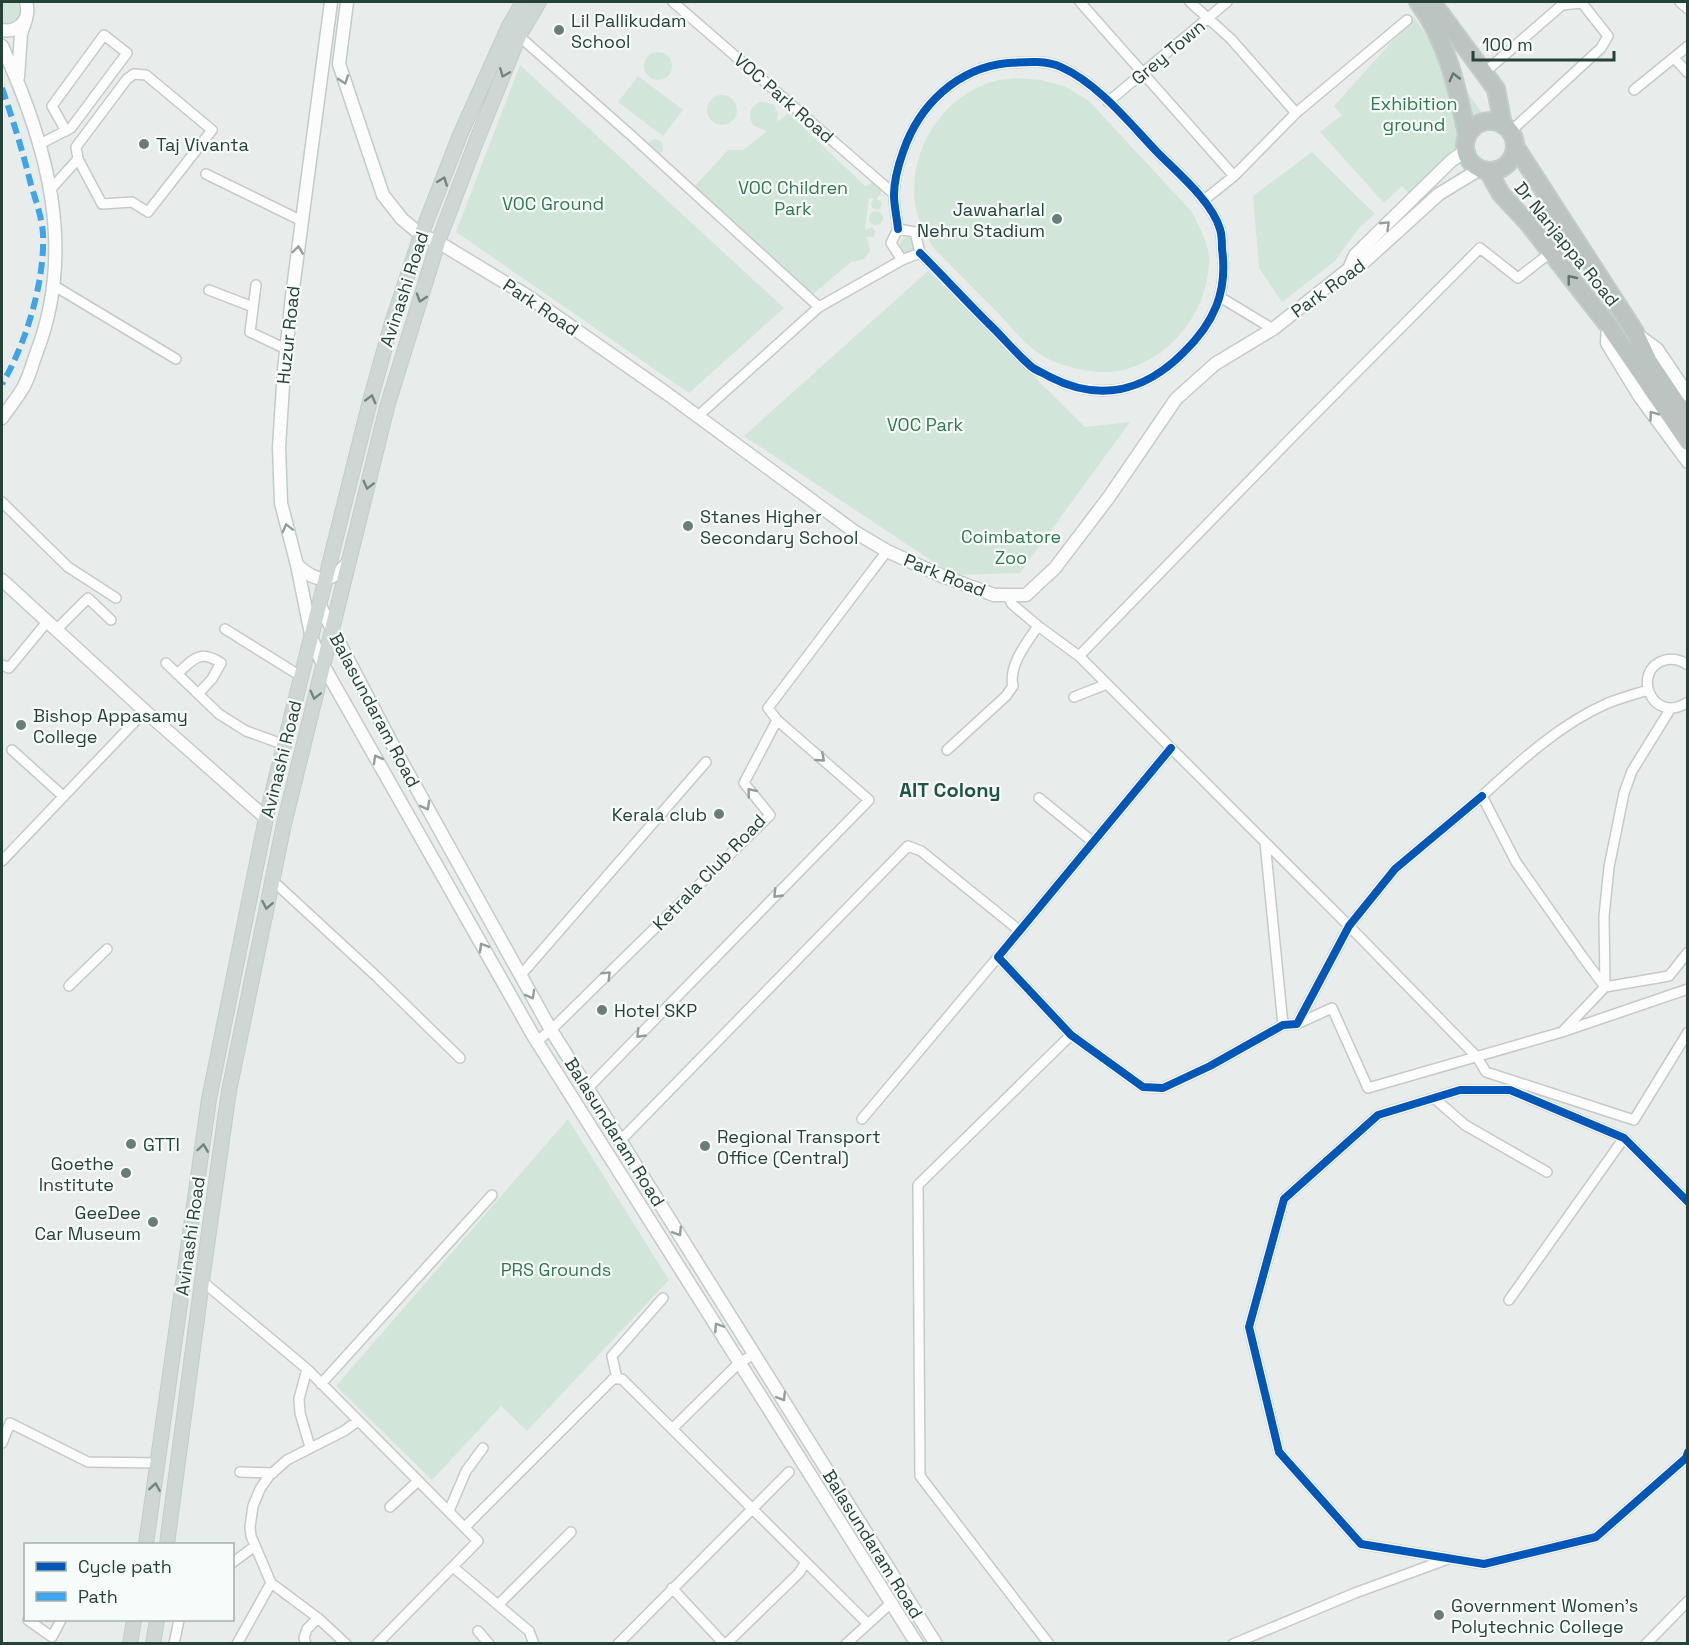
<svg xmlns="http://www.w3.org/2000/svg" width="1689" height="1645" viewBox="0 0 1689 1645" font-family="'Space Grotesk',sans-serif">
<style>
.green{fill:#d1e6d8}
.lines{fill:none;stroke-linecap:round;stroke-linejoin:round}
.street-casing{stroke:#c5cac8;stroke-width:12}
.secondary-casing{stroke:#c3cbc8;stroke-width:15}
.primary-casing{stroke:#c3ccc9;stroke-width:16}
.highway-casing{stroke:#c3ccc9;stroke-width:20}
.street{stroke:#fcfcfc;stroke-width:9}
.secondary{stroke:#fcfcfc;stroke-width:12}
.primary{stroke:#cfd7d5;stroke-width:14}
.highway{stroke:#bcc4c2;stroke-width:16}
.quiet{stroke:#3ea4ec;stroke-width:6;stroke-dasharray:12 6;stroke-linecap:butt}
.cycleway-casing{stroke:#f7fbf9;stroke-width:11}
.cycleway{stroke:#0057b8;stroke-width:8}
.oneway{stroke:#718580}
.oneway2{stroke:#617670}
.oneway3{stroke:#909f9b}
.poi-dot{fill:#697e78;stroke:#f7fbf9;stroke-width:2}
.labels{text-anchor:middle;dominant-baseline:central;stroke-width:4.5;stroke-linejoin:round;paint-order:stroke}
.poi-label{font-size:18px;fill:#24423a;stroke:#f7fbf9;text-anchor:start}
.street-label{font-size:18px;fill:#24423a;stroke:#f7fbf9}
.park-label{font-size:18px;fill:#2d7a4b;stroke:#f7fbf9}
.neighbourhood-label{font-size:20px;font-weight:bold;fill:#1f5548;stroke:#f7fbf9}
</style>
<rect width="100%" height="100%" fill="#e8edeb"/>
<path class="green" d="M2,2h20l-3,21 -17,3z
M1414,17l71,100 -9,17 -65,62 -9,-10 -18,17 -64,-71 22,-17 -8,-9z
M644 66a14 14 0 1 1 28 0a14 14 0 1 1-28 0Z
M520,65l264,243 -95,85 -233,-161z
M638,76l45,34 -20,26 -45,-34z
M1018,78l23,2 25,7 23,14 103,111c7,15 17,31 17,47 0,51 -37,99 -86,111 -22,5 -47,0 -68,-8 -24,-9 -41,-32 -58,-50 -22,-22 -43,-43 -64,-65 -8,-14 -15,-27 -18,-42 -2,-13 -1,-29 2,-41 10,-39 38,-72 78,-83 7,-2 15,-2 23,-3z
M707 110a15 15 0 1 1 30 0a15 15 0 1 1-30 0Z
M760,102h5l9,3 4,9 -1,8 11,-9 77,73 9,-4 7,7v5l-5,5 5,2 1,3 -3,6 -7,-2 -1,-5 3,-4 -5,-1 -4,32 7,-3 4,5 -2,5h-7l3,14 -5,8 -14,3 -39,33 -117,-109 33,-36h15l24,-19 -13,-5c-7,-9 -5,-19 6,-24z
M655,139l6,2c3,5 3,10 -2,14l-12,-9 3,-5z
M1312,152l63,62 -16,14 -24,33 -53,41 -23,-34 -6,-72z
M869 218a7 7 0 1 1 14 0a7 7 0 1 1-14 0Z
M900 245a8 8 0 1 1 16 0a8 8 0 1 1-16 0Z
M928,271l157,156 45,-5 -110,151 -67,2 -209,-139z
M568,1119l101,161 -142,151 -26,-25 -69,74 -96,-94z"/>
<g class="lines">
<g class="street-casing">
<path id="street" d="M673,2l221,192
M1080,2l154,174
M1190,2l41,37 65,74
M1680,2l8,7
M519,36l114,101 186,170
M1674,58l14,15
M1485,72l77,-67 20,-2 26,33 -7,12 -91,84
M1634,90l54,-44
M1108,102l119,-100
M38,145l33,-17 56,-75 -23,-18 -52,71 14,25
M206,174l96,47
M50,190l28,-31 -2,-12 51,-68 7,-5 12,1 66,55 -64,82 -16,-10 -30,2 -24,-45
M1204,200l30,-24 62,-63 111,-93
M898,229c-1,-11 -4,-23 -4,-34 0,-15 4,-29 9,-43 16,-47 54,-84 105,-89 17,-1 38,-3 53,4 38,17 70,58 98,87 20,20 53,48 61,75 2,6 2,14 2,20 6,43 -8,74 -39,104 -39,39 -84,49 -133,24 -5,-3 -12,-6 -17,-9 -16,-13 -30,-31 -45,-45 -23,-23 -45,-47 -68,-70
M898,229l17,3 5,21
M898,229l-7,14 11,17
M53,285l123,74
M256,285l-6,47 36,17
M209,290l44,17
M1220,297l53,32
M698,416l121,-109 83,-47 18,-7
M2,502l66,65 48,31
M1038,626l41,30 219,-225 182,-183 38,30 32,-25
M225,629l77,48
M56,630l32,-32 23,22
M1079,656l270,270 128,131 9,15 148,48 54,-88
M166,663l53,51 27,17 39,14
M2,665l7,3 38,-46
M1688,665c-7,-5 -15,-7 -23,-5 -35,10 -13,66 23,42
M177,674c17,-15 22,-25 44,-11l-9,16 -14,15
M1648,690c-13,4 -27,8 -40,13 -48,21 -88,58 -126,93l34,66 66,94 23,31 -1,-71 5,-49 15,-74 8,-22 39,-63
M1074,697l33,-13
M1171,748l-173,209 73,78 72,52 20,1 47,-22 73,-41 14,-1 52,-98 46,-57 87,-73
M12,750l51,46
M947,750l59,-54 7,-10c-5,-20 14,-44 25,-60l-26,-22 -5,-9
M1039,798l54,44
M1265,842l18,183
M2,861l143,-150
M272,880l104,96 84,82
M520,976l186,-214
M69,986l38,-37
M1297,1024l35,-16 36,80 194,-56 126,-43
M1564,1030l41,-43 64,-11 19,-24
M537,1041l14,-11 219,-215 -26,-32 33,-63
M587,1089l282,-289 -92,-80 -9,-12 119,-157
M1434,1098l31,27 82,47
M862,1119l136,-162
M620,1141l288,-295 13,5 99,80
M1688,1202l-64,-64 -114,-48h-50l-82,25 -94,84 -35,128 30,125 82,92 123,20 112,-27 90,-79 2,-6
M202,1281l105,88 171,172 -101,103
M1509,1300l115,-162
M307,1369l-8,30 1,14 10,34
M617,1379l-5,-23 51,-58
M321,1384l171,-189
M672,1429l68,-67 15,-8
M2,1443l8,-20 78,39 71,1
M240,1472l33,1
M390,1507l28,-26
M449,1511l17,-40 17,-23
M465,1527l148,-148h9l246,245
M232,1563l23,-17
M453,1567l76,64 5,13
M672,1588l52,56
M498,1605l73,-73
M28,1620l24,17 9,-17
M478,1631l11,13
M174,1644l5,-24
M237,1644l34,-61
M306,1644l-2,-6 3,-9 11,-11
M346,1644l-28,-26 -47,-35 -20,-47 -1,-9 3,-21 7,-17 9,-13 18,-16 57,-29 14,-10
M618,1644l171,-172
M726,1644l73,-71 7,-11
M846,1644l45,-41
M1049,1644l-129,-168 -2,-291 153,-150
M1233,1644l122,-51 93,-34
M1646,1644l42,-43"/>
</g>
<g class="secondary-casing">
<path id="secondary" d="M331,2l-39,294 -8,74 -5,77 2,56 16,62 15,74 11,26 211,372 383,607
M347,2l-8,62 44,131 19,24 19,16 17,7 91,55 140,98 186,137 32,19 55,25 52,19h32l29,-27 54,-71 67,-98 39,-35 58,-35 76,-60 14,-6 76,-69 41,-25
M2,30c18,3 29,-12 24,-28
M2,46c45,98 75,203 34,308 -4,11 -7,24 -13,34 -6,10 -14,20 -21,30
M18,77l3,-43 5,-15
M1349,269l6,-14 96,-94 14,-10
M1608,325l-1,18 33,54 48,65
M1638,335l19,14 31,46
M297,565c21,19 34,19 52,-4
M2,580l143,131 121,107
M320,606l78,149 153,275 385,614"/>
</g>
<g class="primary-casing">
<path id="primary" d="M146,1544l63,-445 57,-281 104,-417 21,-75 30,-91 39,-100 49,-109 14,-24
M167,1544l35,-263 27,-190 55,-267 103,-417 51,-165 38,-100 43,-106 20,-34
M130,1644l4,-24
M153,1644l4,-24"/>
</g>
<g class="highway-casing">
<path id="highway" d="M1418,2c29,38 39,86 49,132
M1432,2l64,87 7,36
M1465 146a25 25 0 1 1 50 0a25 25 0 1 1-50 0Z
M1515,146l120,186 14,30 39,58
M1488,171l13,23 27,29 80,102 80,117"/>
</g>
<use href="#street" class="street"/>
<use href="#secondary" class="secondary"/>
<use href="#primary" class="primary"/>
<use href="#highway" class="highway"/>
<path class="quiet" d="M2,88c11,32 21,64 29,97 5,16 11,33 12,49 2,47 -17,110 -41,150"/>
<g class="cycleway-casing">
<path id="cycleway" d="M898,229c-1,-11 -4,-23 -4,-34 0,-15 4,-29 9,-43 16,-47 54,-84 105,-89 17,-1 38,-3 53,4 38,17 70,58 98,87 20,20 53,48 61,75 2,6 2,14 2,20 6,43 -8,74 -39,104 -39,39 -84,49 -133,24 -5,-3 -12,-6 -17,-9 -16,-13 -30,-31 -45,-45 -23,-23 -45,-47 -68,-70
M1171,748l-173,209 73,78 72,52 20,1 47,-22 73,-41 14,-1 52,-98 46,-57 87,-73
M1688,1202l-64,-64 -114,-48h-50l-82,25 -94,84 -35,128 30,125 82,92 123,20 112,-27 90,-79 2,-6"/>
</g>
<use href="#cycleway" class="cycleway"/>
</g>
<defs><path id="oneway-chevron" d="M-2-3.5L2.5 0L-2 3.5" fill="none" stroke-width="1.6" stroke-linecap="round" stroke-linejoin="round" transform="scale(1.5)"/></defs>
<g class="oneway">
<use href="#oneway-chevron" transform="translate(504 73) rotate(112)"/>
<use href="#oneway-chevron" transform="translate(443 181) rotate(-69)"/>
<use href="#oneway-chevron" transform="translate(421 298) rotate(107)"/>
<use href="#oneway-chevron" transform="translate(371 399) rotate(-75)"/>
<use href="#oneway-chevron" transform="translate(368 485) rotate(104)"/>
<use href="#oneway-chevron" transform="translate(315 695) rotate(104)"/>
<use href="#oneway-chevron" transform="translate(267 905) rotate(101)"/>
<use href="#oneway-chevron" transform="translate(203 1148) rotate(-82)"/>
<use href="#oneway-chevron" transform="translate(155 1487) rotate(-81)"/>
</g>
<g class="oneway2">
<use href="#oneway-chevron" transform="translate(1454 77) rotate(-105)"/>
<use href="#oneway-chevron" transform="translate(1571 279) rotate(-129)"/>
</g>
<g class="oneway3">
<use href="#oneway-chevron" transform="translate(344 80) rotate(71)"/>
<use href="#oneway-chevron" transform="translate(1386 225) rotate(-44)"/>
<use href="#oneway-chevron" transform="translate(298 250) rotate(-82)"/>
<use href="#oneway-chevron" transform="translate(1653 415) rotate(-126)"/>
<use href="#oneway-chevron" transform="translate(287 528) rotate(-104)"/>
<use href="#oneway-chevron" transform="translate(821 758) rotate(41)"/>
<use href="#oneway-chevron" transform="translate(377 759) rotate(-119)"/>
<use href="#oneway-chevron" transform="translate(751 792) rotate(-129)"/>
<use href="#oneway-chevron" transform="translate(426 806) rotate(61)"/>
<use href="#oneway-chevron" transform="translate(777 894) rotate(134)"/>
<use href="#oneway-chevron" transform="translate(483 947) rotate(-120)"/>
<use href="#oneway-chevron" transform="translate(607 975) rotate(-45)"/>
<use href="#oneway-chevron" transform="translate(531 995) rotate(61)"/>
<use href="#oneway-chevron" transform="translate(640 1034) rotate(134)"/>
<use href="#oneway-chevron" transform="translate(678 1232) rotate(58)"/>
<use href="#oneway-chevron" transform="translate(718 1327) rotate(-123)"/>
<use href="#oneway-chevron" transform="translate(782 1397) rotate(58)"/>
</g>
<g class="poi-dot">
<circle cx="559" cy="30" r="6"/>
<circle cx="144" cy="144" r="6"/>
<circle cx="1057" cy="219" r="6"/>
<circle cx="688" cy="526" r="6"/>
<circle cx="21" cy="725" r="6"/>
<circle cx="719" cy="814" r="6"/>
<circle cx="602" cy="1010" r="6"/>
<circle cx="131" cy="1144" r="6"/>
<circle cx="705" cy="1146" r="6"/>
<circle cx="126" cy="1173" r="6"/>
<circle cx="153" cy="1222" r="6"/>
<circle cx="1439" cy="1615" r="6"/>
</g>
<g class="labels">
<g class="poi-label">
<text x="571" y="20">Lil Pallikudam<tspan x="571" dy="21">School</tspan></text>
<text x="156" y="144">Taj Vivanta</text>
<text x="1045" y="209" text-anchor="end">Jawaharlal<tspan x="1045" dy="21">Nehru Stadium</tspan></text>
<text x="700" y="516">Stanes Higher<tspan x="700" dy="21">Secondary School</tspan></text>
<text x="33" y="715">Bishop Appasamy<tspan x="33" dy="21">College</tspan></text>
<text x="707" y="814" text-anchor="end">Kerala club</text>
<text x="614" y="1010">Hotel SKP</text>
<text x="717" y="1136">Regional Transport<tspan x="717" dy="21">Office (Central)</tspan></text>
<text x="143" y="1144">GTTI</text>
<text x="114" y="1163" text-anchor="end">Goethe<tspan x="114" dy="21">Institute</tspan></text>
<text x="141" y="1212" text-anchor="end">GeeDee<tspan x="141" dy="21">Car Museum</tspan></text>
<text x="1451" y="1605">Government Women's<tspan x="1451" dy="21">Polytechnic College</tspan></text>
</g>
<g class="street-label">
<text transform="translate(1168 52) rotate(-40)">Grey Town</text>
<text transform="translate(784 98) rotate(41)">VOC Park Road</text>
<text transform="translate(1567 244) rotate(51)">Dr Nanjappa Road</text>
<text transform="translate(1328 288) rotate(-36)">Park Road</text>
<text transform="translate(404 289) rotate(-72)">Avinashi Road</text>
<text transform="translate(541 307) rotate(34)">Park Road</text>
<text transform="translate(288 335) rotate(-84)">Huzur Road</text>
<text transform="translate(945 575) rotate(22)">Park Road</text>
<text transform="translate(375 710) rotate(62)">Balasundaram Road</text>
<text transform="translate(281 759) rotate(-76)">Avinashi Road</text>
<text transform="translate(709 872) rotate(-46)">Ketrala Club Road</text>
<text transform="translate(615 1132) rotate(58)">Balasundaram Road</text>
<text transform="translate(190 1236) rotate(-82)">Avinashi Road</text>
<text transform="translate(873 1544) rotate(58)">Balasundaram Road</text>
</g>
<g class="park-label">
<text x="1414" y="103">Exhibition<tspan x="1414" dy="21">ground</tspan></text>
<text x="793" y="187">VOC Children<tspan x="793" dy="21">Park</tspan></text>
<text x="553" y="203">VOC Ground</text>
<text x="925" y="424">VOC Park</text>
<text x="1011" y="536">Coimbatore<tspan x="1011" dy="21">Zoo</tspan></text>
<text x="556" y="1269">PRS Grounds</text>
</g>
<g class="neighbourhood-label">
<text x="950" y="790">AIT Colony</text>
</g>
</g>
<rect width="1689" height="1645" fill="none" stroke="#24423a" stroke-width="6"/>
<rect x="24" y="1543" width="210" height="78" fill="#f7fbf9" stroke="#a3b1ad" stroke-width="1.5"/>
<rect x="36" y="1562" width="30" height="9" fill="#0057b8" stroke="#a3b1ad" stroke-width="1.5"/>
<text x="78" y="1573" font-size="18" fill="#24423a">Cycle path</text>
<rect x="36" y="1592" width="30" height="9" fill="#3ea4ec" stroke="#a3b1ad" stroke-width="1.5"/>
<text x="78" y="1603" font-size="18" fill="#24423a">Path</text>
<path d="M1473 51v9h141v-9" fill="none" stroke="#24423a" stroke-width="3"/>
<text x="1482" y="51" font-size="18" fill="#24423a" stroke="#f7fbf9" stroke-width="4.5" paint-order="stroke">100 m</text>
</svg>
